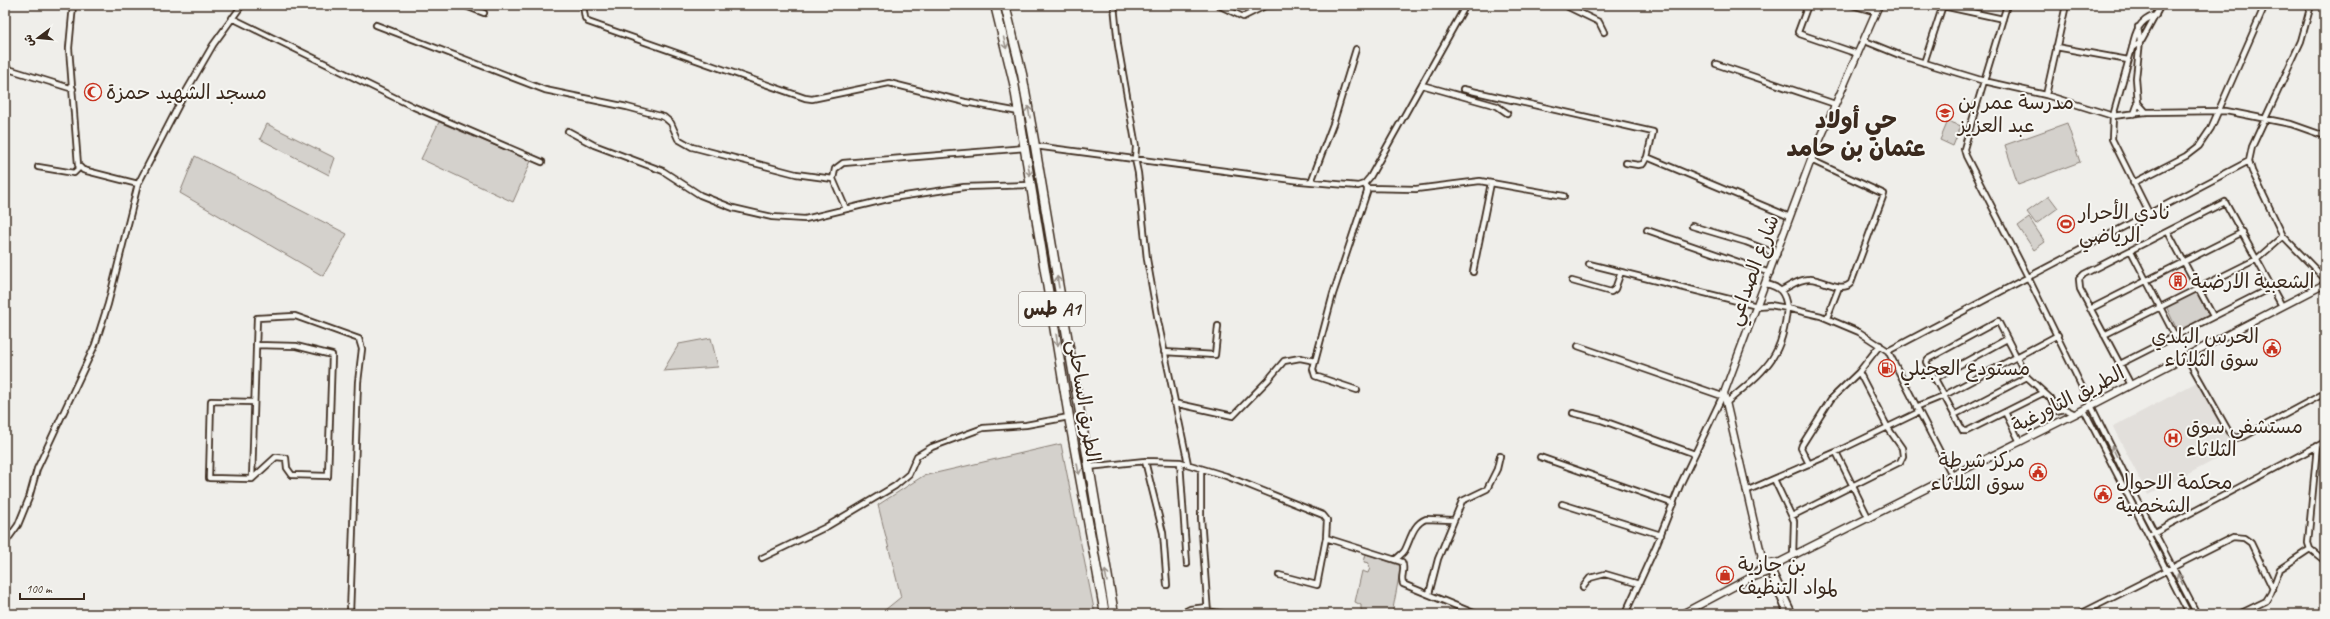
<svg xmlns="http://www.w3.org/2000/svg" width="2330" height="619" viewBox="0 0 2330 619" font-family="Caveat,'Playpen Sans Arabic',sans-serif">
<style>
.built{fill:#e2dfdb}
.green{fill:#d4d1cc;stroke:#887e75}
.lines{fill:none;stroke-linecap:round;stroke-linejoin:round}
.minor-casing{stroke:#3b2a1e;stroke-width:8}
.tertiary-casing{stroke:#3b2a1e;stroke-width:9}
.trunk-casing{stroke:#3b2a1e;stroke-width:11}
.minor{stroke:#f6f6f2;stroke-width:4.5}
.tertiary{stroke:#f6f6f2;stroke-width:6}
.trunk{stroke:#f6f6f2;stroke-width:8}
.oneway{stroke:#989088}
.labels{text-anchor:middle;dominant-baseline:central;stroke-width:4;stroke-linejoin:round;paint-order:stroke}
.shield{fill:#f6f6f2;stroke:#73675e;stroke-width:1}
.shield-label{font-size:19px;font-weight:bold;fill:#3b2a1e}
.poi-label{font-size:20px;fill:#3b2a1e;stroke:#f6f6f2;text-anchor:start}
.street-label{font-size:20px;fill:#3b2a1e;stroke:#f6f6f2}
.district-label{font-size:24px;font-weight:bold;fill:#3b2a1e;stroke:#f6f6f2}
</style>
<rect width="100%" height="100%" fill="#efeeea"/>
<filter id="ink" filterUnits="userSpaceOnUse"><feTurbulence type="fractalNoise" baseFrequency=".025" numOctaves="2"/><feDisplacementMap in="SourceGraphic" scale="8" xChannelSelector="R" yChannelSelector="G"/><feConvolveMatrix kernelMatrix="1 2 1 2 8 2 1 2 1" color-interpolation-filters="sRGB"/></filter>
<g filter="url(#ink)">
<path class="built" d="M2197,382l37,68 -86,45 -35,-68z"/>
<path class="green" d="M1948,121l13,5 -8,20 -13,-6z
M439,122l92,39 -18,41 -92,-43z
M2067,123l13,39 -62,23 -13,-40z
M267,124l68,34 -6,17 -69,-36z
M195,156l152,78 -24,42 -143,-83z
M2049,196l9,12 -22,16 -9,-12z
M2029,218l16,24 -11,8 -16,-24z
M2198,290l12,24 -32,18 -12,-26z
M711,338l7,29 -55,4 16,-27z
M1061,444l34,170h-215l21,-17 -23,-92 45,-29z
M1366,554l35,12 -9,48h-17l-14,-4v-5l-6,-3 7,-31 6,2 2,-5 -2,-1 1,-4 -5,-1z"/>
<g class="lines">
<g class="minor-casing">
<path id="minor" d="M73,5l-4,43 9,117 5,5 55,14
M463,5l21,8
M583,5l2,13 3,4 217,76 7,1 77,-16 76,19 54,10
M1114,5l4,40 18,102 -1,12 3,14 9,86 11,62 30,143
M1218,5l25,12 22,-11 18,-1
M1564,5l35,17 5,10
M1808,5l-10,27 2,2 58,20
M1852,5l24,7
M2007,5l-35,116 -8,28 2,7 62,121 107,218 62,119
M2311,5l-10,36 -49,106 -3,14 3,10 31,65 42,43
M1943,6l60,13
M232,18l182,89 128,55
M376,25l169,65 82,17 37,10 7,6 7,16 14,8 104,27 37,5 13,30
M1865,41l37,15 82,25 62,14 67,21 33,-4 80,-1 65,13 34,12
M2056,47l72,13
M2132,48c3,-16 7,-28 24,-33
M1924,63l19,-58
M1716,64l119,40
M5,68l68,21
M1422,85l75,21 10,7
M1463,89l190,43 -6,25 -4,7 -5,1 -12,-2
M2046,95l20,-90
M2138,103l8,9
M2134,114l4,-11 -2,-25 4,-37 -2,-14
M568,131l26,14 69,26 37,24 33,13 39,9 33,2 87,-21 72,-11 68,-2
M1035,146l266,35 57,5 6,-2 6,-7 96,-172
M1647,157l143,60
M38,167l36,6 5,-5
M833,179l2,-10 8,-6 182,-15
M1311,182l22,-58 23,-75
M2133,183l53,-27 13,-10 12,-18 54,-123
M1367,188l49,1 64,-8 84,15
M2149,213l-37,-74 1,-23 19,-68 10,-8 19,-35
M1692,226l54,16 31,12
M1647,230l123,43
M2168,232l45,84
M2131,251l44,85
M1589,264l168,42 13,-1 17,3c-4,52 -24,63 -61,95
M1473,272l18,-89
M1572,281l39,11 4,-3 6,-17
M1766,284c14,3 19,8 21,24l34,8 38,16 29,19 65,126
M1782,290c8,-4 17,-11 27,-11 13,-1 32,15 42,4l33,-89 -73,-34
M2090,309l153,-77
M1827,318l12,-31
M2104,335l153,-76 26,-23
M1578,346l144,50
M1888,351l361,-190
M1164,352l51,3 3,-29
M2186,356l43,76 6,6 10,-2 80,-43
M2120,364l152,-77
M1934,379l73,-40
M2131,385l-51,-96 -1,-10 5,-5 141,-72 57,104
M1357,390l-42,-14 -2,-7 20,-75 34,-102v-4l-3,-4
M2043,393l-76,38h-4l-37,-69 2,-3 70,-38 29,56 23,21 6,13 9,-2 10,5
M254,402l-43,-1 -2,77 43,1 24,-22 10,1 1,10 5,7 36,1 4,-121 -36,-9 -40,-1
M1174,403l59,13 35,-36 16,-19 16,-3 15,3
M1916,407l27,-11 115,-61
M2084,410l105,204
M2005,412l15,30
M1573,413l28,7 94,34
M1954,415l73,-38
M2317,446l-9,97 2,6 15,12
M1836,452l33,67
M1540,457l134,47
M1145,461l18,72 4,52
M1180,462l7,102
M1809,464l-8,-16 1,-3 29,-46 28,-27
M1088,467l57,-6 35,1 46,14 97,39 4,5 -1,18 76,24c4,6 -2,15 1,22l73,30
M1201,469v49l7,96
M252,479l5,-161 38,-2 64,23 3,10 -4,33 -8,232
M1774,479l20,42 -1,35
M1746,491l90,-39 83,-40
M1562,504l99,31
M1792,516l108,-54 3,-6 -1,-8 -14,-20 -29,-56 21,-27
M2149,535l176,-93
M5,543l13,-18 11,-27 8,-29 58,-124 13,-41 30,-120 46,-89 29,-50 29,-40
M762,558l64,-31 69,-41 14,-12 8,-18 15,-9 51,-19 43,-3 43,-8
M1396,559c3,-3 7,-5 9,-9 6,-12 8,-26 21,-31l27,1
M1772,570l21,44
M1770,572l17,42
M1279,575l38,10 9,-47
M1583,587l7,-9 15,-4 34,10
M1429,594l9,-35 24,-58 25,-12 10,-20 3,-13
M1207,611l17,3
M1180,614l10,-5 17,-2
M1625,614l31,-68 25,-63 43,-90
M2080,614l153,-77 11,1 7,5 22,46
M2239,614l27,-13 5,-8 9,-24 30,-20"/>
</g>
<g class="tertiary-casing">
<path id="tertiary" d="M1761,557l11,9 -1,5
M1764,569l2,-5 14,-2
M1772,570l10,-9 293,-147 250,-130
M1748,579l16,-13 -40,-173 87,-233 68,-155
M1682,614l66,-35 20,-7"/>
</g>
<g class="trunk-casing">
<path id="trunk" d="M995,5l19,78 55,334 36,197
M1005,5l17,69 13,72 79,468"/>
</g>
<use href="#minor" class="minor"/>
<use href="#tertiary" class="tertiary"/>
<use href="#trunk" class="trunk"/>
</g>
<defs><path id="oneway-shaft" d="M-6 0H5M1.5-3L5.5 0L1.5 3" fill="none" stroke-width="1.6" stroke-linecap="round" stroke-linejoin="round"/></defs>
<g class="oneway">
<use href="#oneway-shaft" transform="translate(1005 43) rotate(76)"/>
<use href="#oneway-shaft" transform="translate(1029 112) rotate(-100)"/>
<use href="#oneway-shaft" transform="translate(1029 170) rotate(80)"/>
<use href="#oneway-shaft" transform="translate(1058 282) rotate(-99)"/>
<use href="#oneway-shaft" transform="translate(1057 340) rotate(81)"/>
<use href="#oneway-shaft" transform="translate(2114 451) rotate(-116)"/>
<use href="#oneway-shaft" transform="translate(1078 469) rotate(80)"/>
<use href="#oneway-shaft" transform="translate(1106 576) rotate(-99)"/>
<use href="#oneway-shaft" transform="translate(2180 579) rotate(-117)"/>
</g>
</g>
<defs>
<g id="mosque-ring" transform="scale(0.9)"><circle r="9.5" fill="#f6f6f2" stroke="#c8321e" stroke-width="1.5"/><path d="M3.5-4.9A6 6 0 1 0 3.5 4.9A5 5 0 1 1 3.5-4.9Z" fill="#c8321e"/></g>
<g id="school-ring" transform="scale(0.9)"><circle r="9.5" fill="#f6f6f2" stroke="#c8321e" stroke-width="1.5"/><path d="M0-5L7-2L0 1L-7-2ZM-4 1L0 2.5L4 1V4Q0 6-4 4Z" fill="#c8321e"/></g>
<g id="stadium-ring" transform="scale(0.9)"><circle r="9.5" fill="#f6f6f2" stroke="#c8321e" stroke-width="1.5"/><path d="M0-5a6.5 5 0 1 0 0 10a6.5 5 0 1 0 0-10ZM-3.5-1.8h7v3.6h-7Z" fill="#c8321e"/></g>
<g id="building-ring" transform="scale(0.9)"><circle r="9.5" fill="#f6f6f2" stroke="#c8321e" stroke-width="1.5"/><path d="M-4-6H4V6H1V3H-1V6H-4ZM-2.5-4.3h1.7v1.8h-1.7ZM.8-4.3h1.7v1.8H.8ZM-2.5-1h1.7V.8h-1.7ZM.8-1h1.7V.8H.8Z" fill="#c8321e"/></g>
<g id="civic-ring" transform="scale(0.9)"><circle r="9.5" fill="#f6f6f2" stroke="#c8321e" stroke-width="1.5"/><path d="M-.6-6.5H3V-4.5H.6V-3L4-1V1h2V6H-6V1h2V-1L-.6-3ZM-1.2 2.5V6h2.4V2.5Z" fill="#c8321e"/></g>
<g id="fuel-ring" transform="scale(0.9)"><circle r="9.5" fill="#f6f6f2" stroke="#c8321e" stroke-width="1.5"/><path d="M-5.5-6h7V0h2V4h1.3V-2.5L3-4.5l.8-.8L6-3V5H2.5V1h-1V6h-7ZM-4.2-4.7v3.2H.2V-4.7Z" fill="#c8321e"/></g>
<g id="hospital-ring" transform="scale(0.9)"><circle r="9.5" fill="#f6f6f2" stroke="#c8321e" stroke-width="1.5"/><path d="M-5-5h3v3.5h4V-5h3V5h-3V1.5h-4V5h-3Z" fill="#c8321e"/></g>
<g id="shop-ring" transform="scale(0.9)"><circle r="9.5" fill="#f6f6f2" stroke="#c8321e" stroke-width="1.5"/><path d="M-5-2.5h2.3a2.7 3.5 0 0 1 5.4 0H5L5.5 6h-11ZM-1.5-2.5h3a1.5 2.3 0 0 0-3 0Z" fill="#c8321e"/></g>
</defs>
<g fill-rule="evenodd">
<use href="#mosque-ring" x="93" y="92"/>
<use href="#school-ring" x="1945" y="113"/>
<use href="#stadium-ring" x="2066" y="224"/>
<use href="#building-ring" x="2178" y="281"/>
<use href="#civic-ring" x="2272" y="348"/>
<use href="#fuel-ring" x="1887" y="368"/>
<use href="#hospital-ring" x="2173" y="438"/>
<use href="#civic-ring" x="2038" y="472"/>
<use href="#civic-ring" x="2103" y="494"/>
<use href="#shop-ring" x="1725" y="575"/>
</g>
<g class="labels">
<rect class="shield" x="1019" y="292" width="66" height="34" rx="3"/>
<g class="shield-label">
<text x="1052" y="309">طس A1</text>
</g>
<g class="poi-label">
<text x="106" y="92">مسجد الشهيد حمزة</text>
<text x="1958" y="102">مدرسة عمر بن<tspan x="1958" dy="23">عبد العزيز</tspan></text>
<text x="2079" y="212">نادي الأحرار<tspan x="2079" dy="23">الرياضي</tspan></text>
<text x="2191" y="281">الشعبية الارضية</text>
<text x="2259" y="336" text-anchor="end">الحرس البلدي<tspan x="2259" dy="23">سوق الثلاثاء</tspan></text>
<text x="1900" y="368">مستودع العجيلي</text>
<text x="2186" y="426">مستشفى سوق<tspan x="2186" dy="23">الثلاثاء</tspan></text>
<text x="2025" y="460" text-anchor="end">مركز شرطة<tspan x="2025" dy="23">سوق الثلاثاء</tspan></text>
<text x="2116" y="482">محكمة الاحوال<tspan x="2116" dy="23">الشخصية</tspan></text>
<text x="1738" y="564">بن جازية<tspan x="1738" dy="23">لمواد التنظيف</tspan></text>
</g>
<g class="street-label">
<text transform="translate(1753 270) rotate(-70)">شارع الصداعي</text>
<text transform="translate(2068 399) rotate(-27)">الطريق التاورغية</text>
<text transform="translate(1084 401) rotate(81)">الطريق الساحلى</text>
</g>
<g class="district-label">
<text x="1856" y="120">حي أولاد<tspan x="1856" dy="28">عثمان بن حامد</tspan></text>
</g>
</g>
<rect width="2330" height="619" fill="none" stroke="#f6f6f2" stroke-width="20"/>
<rect x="10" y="10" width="2310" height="599" fill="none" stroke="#3b2a1e" stroke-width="1.5" filter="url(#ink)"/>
<g transform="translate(38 38) rotate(254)" stroke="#f6f6f2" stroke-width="3" paint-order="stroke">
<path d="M0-3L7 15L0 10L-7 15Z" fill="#3b2a1e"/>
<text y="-6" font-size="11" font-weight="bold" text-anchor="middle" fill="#3b2a1e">ش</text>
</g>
<path d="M20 593v6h64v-6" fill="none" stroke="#3b2a1e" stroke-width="2"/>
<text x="26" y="593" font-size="12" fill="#3b2a1e" stroke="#f6f6f2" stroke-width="3" paint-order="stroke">100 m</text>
</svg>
